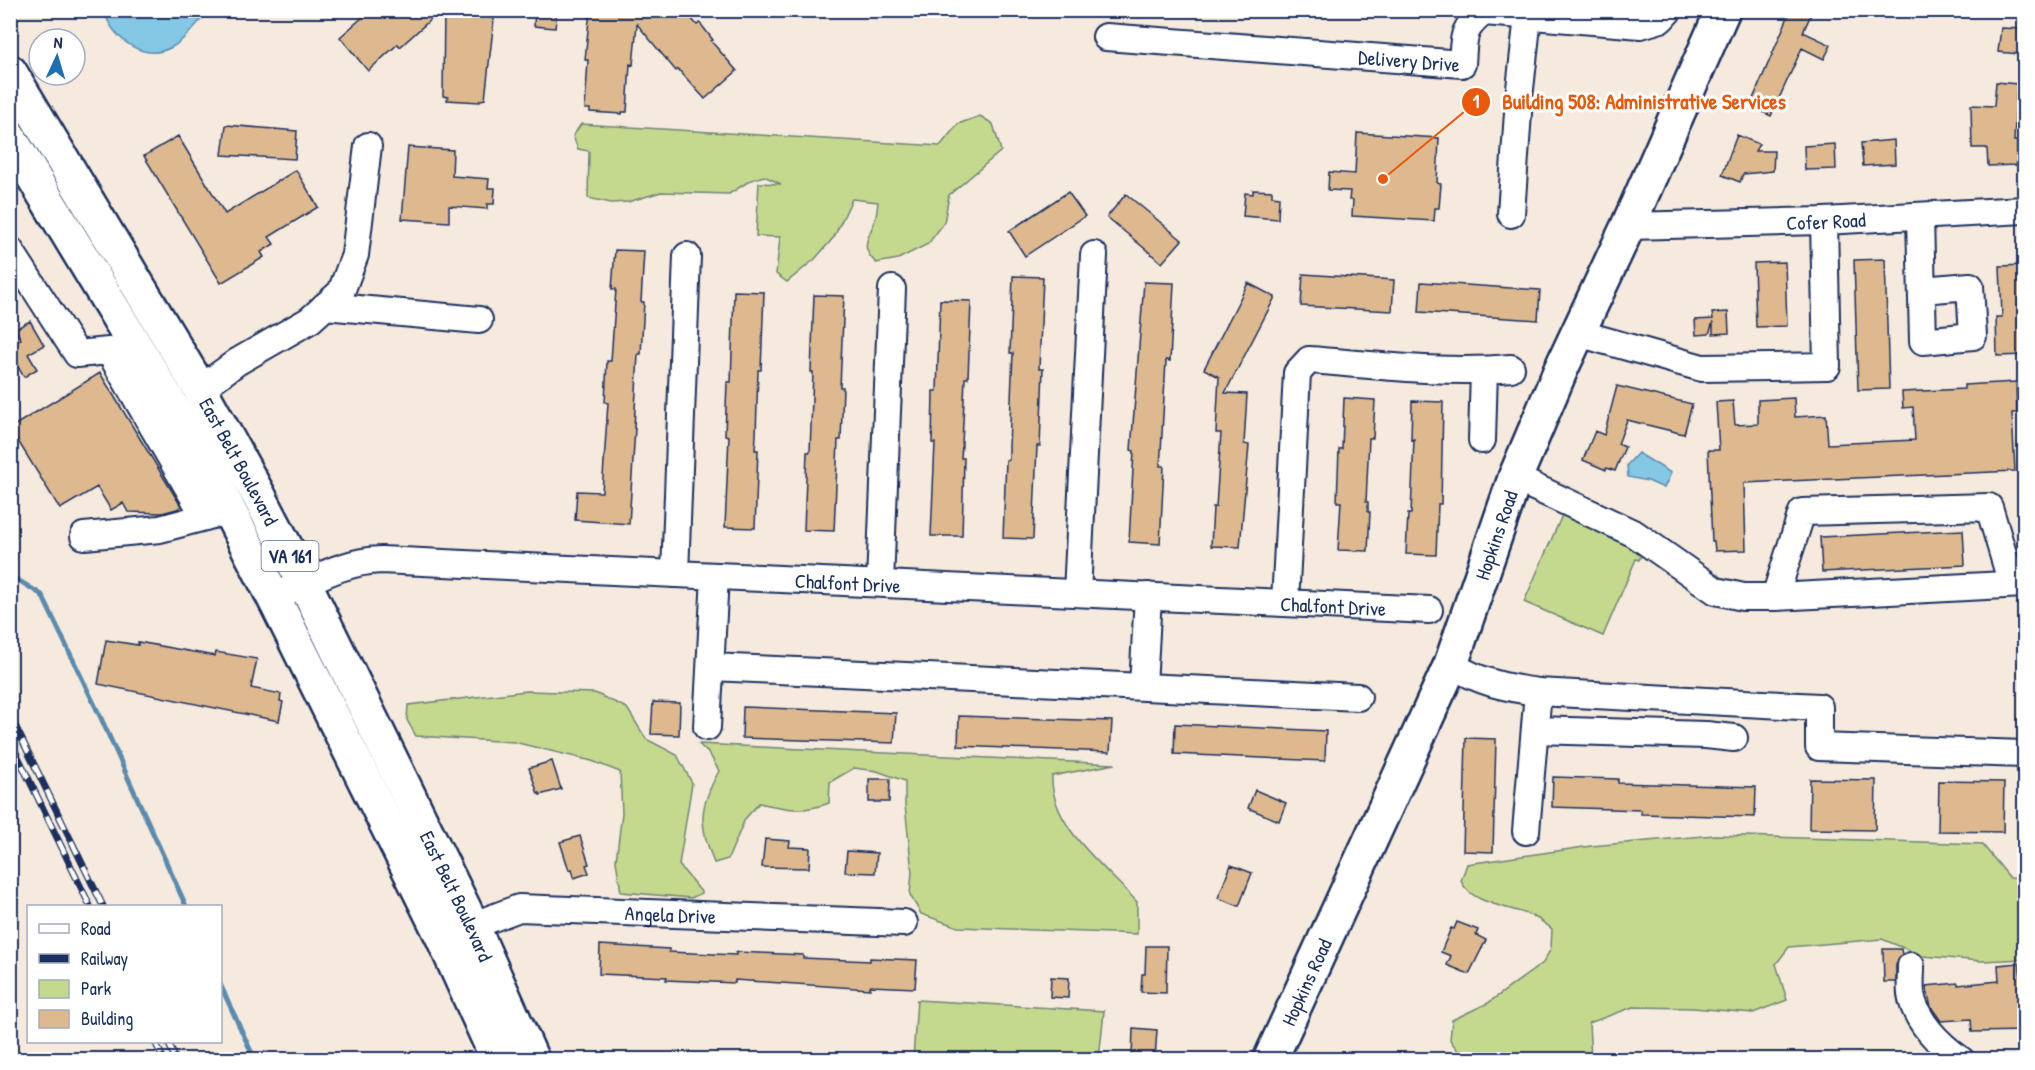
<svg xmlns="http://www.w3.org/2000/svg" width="2035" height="1070" viewBox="0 0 2035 1070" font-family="'Patrick Hand',sans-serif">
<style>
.green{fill:#c4d98e;stroke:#708476;stroke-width:1.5}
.water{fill:#84c8e5;stroke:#5a8baf;stroke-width:1.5}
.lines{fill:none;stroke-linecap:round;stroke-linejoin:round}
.stream{stroke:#5a8baf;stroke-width:5}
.building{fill:#deb98f;stroke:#1b2f5e;stroke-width:1.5}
.minor-casing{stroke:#1b2f5e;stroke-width:30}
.major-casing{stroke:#1b2f5e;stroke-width:38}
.minor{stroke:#fff;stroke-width:26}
.major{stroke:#fff;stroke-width:33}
.rail-casing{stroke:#1b2f5e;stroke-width:7}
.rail{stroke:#fff;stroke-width:4.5;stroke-dasharray:14;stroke-linecap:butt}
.labels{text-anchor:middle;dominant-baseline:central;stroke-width:6;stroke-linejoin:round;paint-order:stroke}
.shield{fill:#fff;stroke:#5f6d8e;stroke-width:1.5}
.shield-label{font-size:18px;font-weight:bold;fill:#1b2f5e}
.street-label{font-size:20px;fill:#1b2f5e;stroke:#fff}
.leader{fill:none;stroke:#e8590c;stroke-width:2}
.callout-dot{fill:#e8590c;stroke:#fff;stroke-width:2}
.mark-label{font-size:18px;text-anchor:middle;font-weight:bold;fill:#fff}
.callout-label{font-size:21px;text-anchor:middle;font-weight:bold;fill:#e8590c;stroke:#fff;stroke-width:6;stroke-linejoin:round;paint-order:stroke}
</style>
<rect width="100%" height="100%" fill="#f5eadd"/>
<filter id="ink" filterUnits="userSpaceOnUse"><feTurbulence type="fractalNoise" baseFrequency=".0167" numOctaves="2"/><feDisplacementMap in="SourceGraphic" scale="12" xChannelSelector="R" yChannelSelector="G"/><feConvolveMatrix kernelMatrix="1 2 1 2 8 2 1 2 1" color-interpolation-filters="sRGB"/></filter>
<g filter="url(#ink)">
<path class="green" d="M980,116l13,8 8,27 -52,44 -5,28 -16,21 -30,15 -22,4c-16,-16 -9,-22 -2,-40 3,-7 3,-14 4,-21l-26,-3 -18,38 -19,22 -28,23 -11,-8 4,-37 -24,-1 3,-53 22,1 -17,-8 -13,4 -22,14 -68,-2 -33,10 -17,1 -23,-5 1,-47 -11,-2 -5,-13 8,-12 359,22 18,-22z
M1563,513l81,35 -5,12 -3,-1 -33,77 -79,-34z
M527,691l68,2 32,15 19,31 31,16 15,28 -13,82 23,28 -11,5 -70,-6 -5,-31 6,-48 -2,-41 -28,-11 -78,-19 -98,-6 -9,-16 1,-15z
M699,744l416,20 -63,12c-2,51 54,91 85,126v32l-179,-7 -37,-13 -11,-19 2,-23 -7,-67v-24l-28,-10 -23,-3 -24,14 -1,21c-26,10 -43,6 -70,0l-14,16 -17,40 -14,4c-15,-40 -16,-54 5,-92l-9,-16z
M1715,835l267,9 28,34 14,1v80l-42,2 -59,-5 -41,-17 -93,8 -13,17 11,36 -34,13 -60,-5 -60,-1 -44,16 2,36h-121l-11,-7 -9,-12 2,-20 36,-17 55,-40 8,-15 1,-19c-6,-5 -13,-10 -20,-13 -22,-10 -60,-11 -71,-35l6,-17 124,-18z
M917,1000l187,11 -5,48h-186z"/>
<path class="water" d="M104,11v-1l104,1c-10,12 -22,28 -36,36 -30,16 -59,-9 -68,-36z
M1638,453l33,20 -7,15 -16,-7 -20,-4 -1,-12z"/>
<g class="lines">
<path class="stream" d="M10,575l32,20 58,121 86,190
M220,984l35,76"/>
</g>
<path class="building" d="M371,10h70l-41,37 -2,-3 -30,27 -28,-34z
M444,10h51l-10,89 -5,1v2l-33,-2 1,-3 -5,-1z
M535,10h22l-2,18 -21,-2z
M590,10h94l13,15 3,-2 13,17 -2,1 26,30 -32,28 -27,-30 -2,2 -39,-47 -4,41 -3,-1 -3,48h-5v2l-32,-2v-3h-5l3,-49h-3z
M1791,10h22l-10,22 28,13 -7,14 -22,-11 -31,68 -21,-10z
M2001,28l21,1 -3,25 -21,-2z
M1996,82l21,2 -3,57h3v24l-29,1 -1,-18h-15l-1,-43 23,1z
M226,125l71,6 -2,28 -73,-4z
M1357,133l82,5 -2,45 4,1 -2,24h-4l-1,13 -82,-5 1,-16h-4l1,-9 -22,-1 1,-18 26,2z
M1737,135l22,9 -4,7h19l-1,20 -30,3 -3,8 -18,-7z
M178,136l47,78 71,-44 22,37 -49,30 5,7 -13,8 3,5 -43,26 -77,-127z
M1894,140l1,24 -32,2 -2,-23z
M1835,144l1,25 -31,1 -1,-24z
M408,147l45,3 -1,26 37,3 -1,9h7l-1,16h-7v5l-38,-3v16l-47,-3z
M1253,190l19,1v5l7,1 -1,22 -35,-3 2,-23 8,1z
M1068,192l17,24 -60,40 -16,-25z
M1126,194l56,46 -20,23 -55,-46z
M615,250l29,1 -3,51h3l-3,52h-3l-4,74h1l-6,96 -54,-4 2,-29 25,1 6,-89 -3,-1 2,-41h4l5,-72h-4z
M1885,259l4,130 -31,1 -4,-130z
M1785,262l2,64 -31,1 -2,-64z
M2025,265v90l-28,1 -1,-39h6l-2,-51z
M1303,274l91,6 -2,31 -91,-5z
M1013,276l30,1 -4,92h4l-3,77h-3l-4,93 -30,-1 3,-78h3v-14l4,-93h-3z
M1144,282l30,1 -4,78 -4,-1 -5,92 -1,14h4l-4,78 -31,-2 5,-91 -3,-1z
M1421,282l119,8 -2,30 -119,-8z
M1248,283l27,14 -50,96 22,1 -3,50 5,1 -9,102 -29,-1 2,-39h3l5,-74h-5l3,-56 -15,-8z
M734,291l30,1 -3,78h-3l-2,66 -1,14h3l-3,78 -30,-1 4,-91 -4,-1 2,-53h4z
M814,295l30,1 -4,91h3l-2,53h-3l-4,91 -30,-1 3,-78h3l3,-80h-2z
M940,300l31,1 -3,77h-3l-3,66 -1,14h3l-2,78h-31l4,-93h-3l1,-52h4z
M1728,312l1,21 -16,1v-12l-4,12 -13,1 -1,-15 18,-1 -1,-6z
M30,321l14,24 -16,9 9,15 -13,8 -14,-23v-3l7,-3 -3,-6 7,-3 -6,-10z
M100,373l81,133 -4,3 -15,4 -34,-1 -5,-9 -12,7 -14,-23 -37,22 -50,-81z
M2016,382l1,31h-5l3,58 -271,12 2,67 -31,1 -1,-10h-2l-4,-91h11l-3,-48 17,-1 2,24 23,-1v-24l36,-2 1,19 31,-2 2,29 87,-4 -2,-33 -10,1 -1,-16 62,-3v-4z
M1617,386l75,18 -8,30 -57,-14 -9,24 7,3 -10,24 -8,-3 -1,2 -23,-10 12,-29 9,4z
M1344,398l31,2 -2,38h-4l-3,64h2v10h2l-2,39 -30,-1 3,-48h-4l2,-53h3z
M1412,401l31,1 -2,102h-3l-2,51 -30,-1 2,-40h3l3,-75 -3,1z
M1963,530l2,35 -143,7 -2,-35z
M106,640l32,5v-3l77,14 1,-4 41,7 -6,29 30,6 -1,7 3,1 -4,19 -181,-37z
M653,702l27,1 -1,32 -28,-1z
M743,707l153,6 -2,30 -152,-5z
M959,716l153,5 -2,31 -152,-6z
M1175,724l151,7 -1,30 -151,-7z
M1466,738l30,1 -3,113 -30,-1z
M552,761l9,28 -21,6v-2l-2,1 -9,-26z
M1553,777l65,2v4l138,4 -1,30 -114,-3v-4l-89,-3z
M869,779h21l-1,23h-20z
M1810,779l66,1 -1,50 -66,-1z
M1939,781l65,1 -1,50 -65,-1z
M1255,790l31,13 -7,18 -31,-13z
M580,836l9,28 -3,1 3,8 -15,5 -2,-9 -3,1 -9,-28z
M765,839l25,2 -1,6 21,1 -1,20 -47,-1z
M847,851l30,2 -2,20 -30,-1z
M1231,865l21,8 -13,33 -21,-8z
M1457,922l21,8 -2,5 10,5 -17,34 -22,-9 4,-9 -10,-4 10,-24 3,1z
M600,945l69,4v3l67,3v-3l67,3v3l67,3v-3l47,2 -2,28 -45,-2v3l-135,-9v3l-69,-3 1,-3 -68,-3z
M1146,946h21l-1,47 -25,-1 1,-18h3z
M1883,949h18l1,6 -6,10v17h-12z
M2019,963l3,21h2l1,47 -53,1 -1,-13 -30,2 -10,-14 -5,-21 32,-3v2l41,-4 -1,-16z
M1051,977l18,1 -1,20 -18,-1z
M1133,1028l24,2 -2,29h-23z"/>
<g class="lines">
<g class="minor-casing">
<g id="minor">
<path id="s1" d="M1106,37l356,27c2,-26 -1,-35 22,-52l157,13 20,-6 8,-9"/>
<path d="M1511,214l8,-116 9,-82"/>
<path d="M1920,216l3,125 50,-5 -3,-50 -48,4"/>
<path id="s2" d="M1628,226l196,-5 200,-11"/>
<path d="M10,250l67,104 32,-3 96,166"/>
<path d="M325,306l154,14"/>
<path d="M1578,333l124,35 125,-2 -3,-145"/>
<path d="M200,389l37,-27 73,-42 31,-28 14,-37 13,-109"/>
<path d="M1482,440l2,-70"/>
<path d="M1515,478l120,56 81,57 27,6h32l249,-13"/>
<path d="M84,536l76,-7 60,-16"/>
<path d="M675,574l12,-318"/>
<path d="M880,583l12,-294"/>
<path id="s3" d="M287,591c31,-14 60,-30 94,-31l1048,50"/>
<path d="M1077,593l17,-338"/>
<path d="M1775,597l27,-85 187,-5 23,77"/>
<path d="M1285,603l12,-230 12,-13c67,5 136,14 202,8"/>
<path d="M1451,664c27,18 56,24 87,28l281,15v40l205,7"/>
<path d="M711,667l647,30"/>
<path d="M1143,686l5,-90"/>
<path d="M707,727l8,-151"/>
<path d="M1535,730l171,5 28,3"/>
<path d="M1526,831l12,-139"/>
<path id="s4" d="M456,932l63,-24 385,15"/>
<path d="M1911,966c0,9 -1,19 0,28 4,27 29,51 50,66"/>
</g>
</g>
<g class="major-casing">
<g id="major">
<path id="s5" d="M10,72l190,317 59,107 47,90 166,339 60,135"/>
<path d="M10,138l186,308 81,158 166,334 55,122"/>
<path id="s6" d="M1270,1060l181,-396 64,-186 46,-109 67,-143 95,-216"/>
</g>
</g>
<use href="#minor" class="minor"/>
<use href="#major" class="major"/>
<g class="rail-casing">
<path id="rail" d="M10,715l93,191
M10,740l80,166
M155,1042l9,18
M168,1042l8,18"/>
</g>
<use href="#rail" class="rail"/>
</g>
</g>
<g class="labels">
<rect class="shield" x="261.5" y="541" width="57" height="30" rx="4.5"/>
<g class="shield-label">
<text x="290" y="556">VA 161</text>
</g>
<g class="street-label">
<text stroke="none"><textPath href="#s1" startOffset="304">Delivery Drive</textPath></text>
<text stroke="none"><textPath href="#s2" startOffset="198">Cofer Road</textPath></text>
<text stroke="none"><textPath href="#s5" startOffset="452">East Belt Boulevard</textPath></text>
<text stroke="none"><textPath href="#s6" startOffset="572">Hopkins Road</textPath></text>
<text stroke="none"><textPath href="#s3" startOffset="567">Chalfont Drive</textPath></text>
<text stroke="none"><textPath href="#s3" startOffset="1053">Chalfont Drive</textPath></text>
<text stroke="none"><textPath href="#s5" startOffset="938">East Belt Boulevard</textPath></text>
<text stroke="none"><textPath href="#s4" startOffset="219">Angela Drive</textPath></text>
<text stroke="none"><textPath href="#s6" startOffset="86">Hopkins Road</textPath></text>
</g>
</g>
<path class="leader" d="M1383 179L1476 102"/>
<g class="callout-dot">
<circle cx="1383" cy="179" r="6"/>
<circle cx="1476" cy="102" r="15"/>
</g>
<g class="mark-label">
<text x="1476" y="108">1</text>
</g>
<g class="callout-label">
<text x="1644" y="109">Building 508: Administrative Services</text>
</g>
<rect width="2035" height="1070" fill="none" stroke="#fff" stroke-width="36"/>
<rect x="18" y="18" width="1999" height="1034" fill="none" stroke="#1b2f5e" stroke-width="2" filter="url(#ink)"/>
<rect x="27" y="905" width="195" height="138" fill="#ffffff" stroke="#a4acbf" stroke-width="1.5"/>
<rect x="39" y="924" width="30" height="9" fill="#ffffff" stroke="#a4acbf" stroke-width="1.5"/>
<text x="81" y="935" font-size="18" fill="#1b2f5e">Road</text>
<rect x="39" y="954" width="30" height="9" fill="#1b2f5e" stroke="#a4acbf" stroke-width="1.5"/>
<text x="81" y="965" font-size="18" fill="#1b2f5e">Railway</text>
<rect x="39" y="980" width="30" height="18" fill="#c4d98e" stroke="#a4acbf" stroke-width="1.5"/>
<text x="81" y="995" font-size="18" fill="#1b2f5e">Park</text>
<rect x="39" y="1010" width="30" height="18" fill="#deb98f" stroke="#a4acbf" stroke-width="1.5"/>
<text x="81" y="1025" font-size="18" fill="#1b2f5e">Building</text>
<g transform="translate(57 57) rotate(4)"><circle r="28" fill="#ffffff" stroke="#a4acbf" stroke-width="1.5"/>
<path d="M0-4.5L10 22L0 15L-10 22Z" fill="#1f6fb2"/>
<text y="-9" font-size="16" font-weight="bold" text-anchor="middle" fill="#1b2f5e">N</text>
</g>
</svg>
